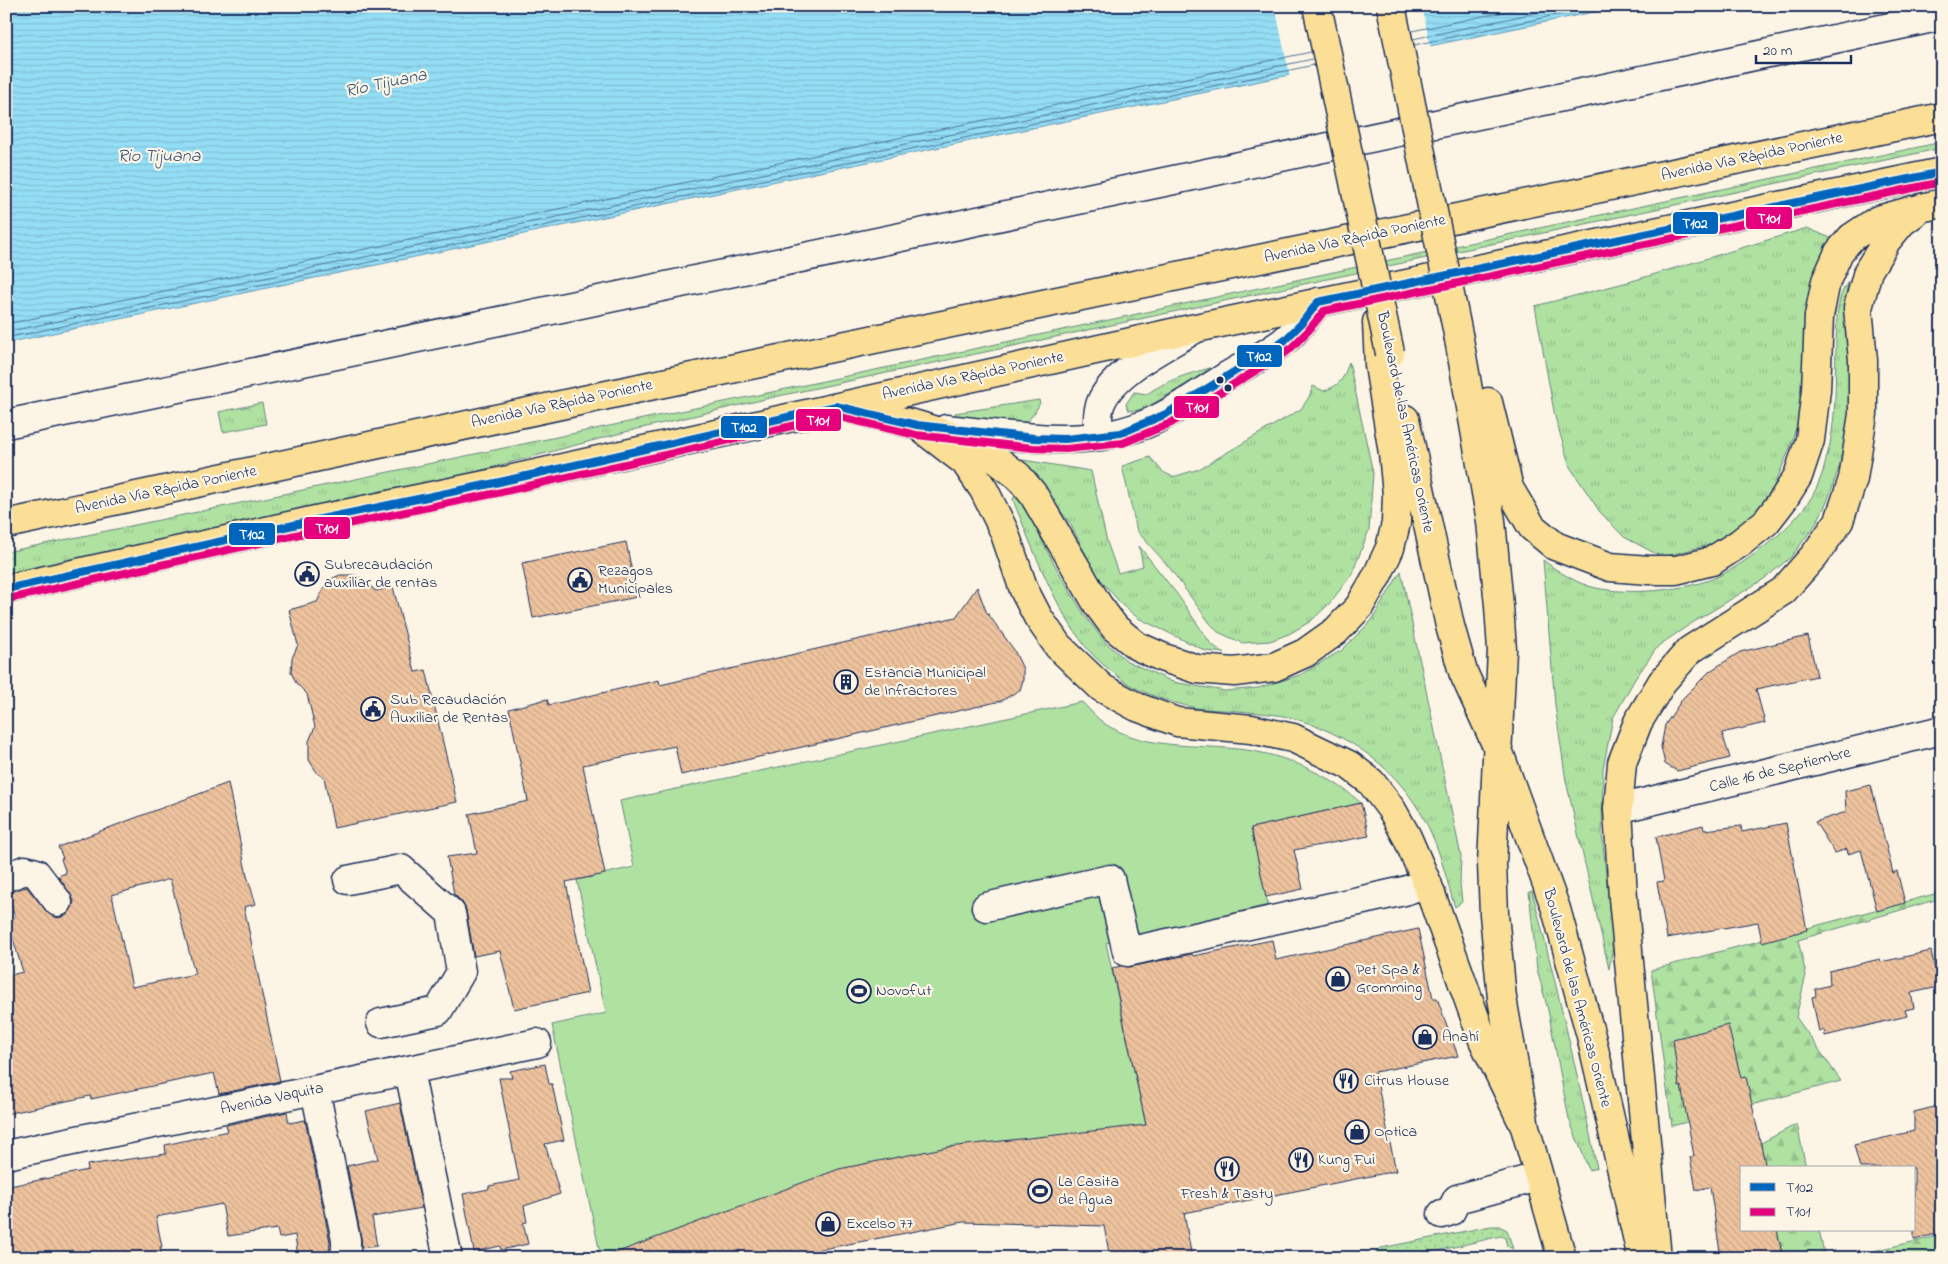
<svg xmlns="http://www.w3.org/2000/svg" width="1948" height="1264" viewBox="0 0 1948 1264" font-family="'Indie Flower',sans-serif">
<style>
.grass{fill:url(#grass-tufts);stroke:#658880}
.forest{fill:url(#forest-firs);stroke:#658880}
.garden{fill:url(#garden-dots);stroke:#658880}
.pitch{fill:#afe1a1;stroke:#658880}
.water{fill:url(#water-rules);stroke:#6498b9}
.pier{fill:#fcf5e5}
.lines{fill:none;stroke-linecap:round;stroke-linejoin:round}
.shore{stroke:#4b759a;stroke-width:1}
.building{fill:url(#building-back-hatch);stroke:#1b2f5e;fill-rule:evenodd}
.minor-casing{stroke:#1b2f5e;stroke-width:31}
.major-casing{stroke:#1b2f5e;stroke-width:31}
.highway-casing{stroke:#1b2f5e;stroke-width:31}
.minor{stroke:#fcf5e5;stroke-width:28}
.major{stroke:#fbdf96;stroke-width:28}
.highway{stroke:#fbdf96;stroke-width:28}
.major-bridge-casing{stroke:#1b2f5e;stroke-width:31;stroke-linecap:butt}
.major-bridge{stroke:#fbdf96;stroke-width:28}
.bus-1-casing{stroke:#fcf5e5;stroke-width:11}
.bus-2-casing{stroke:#fcf5e5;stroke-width:11}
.bus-1{stroke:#0065bd;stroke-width:8}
.bus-2{stroke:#e5007d;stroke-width:8}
.bus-dot{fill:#1b2f5e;stroke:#fcf5e5;stroke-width:2}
.labels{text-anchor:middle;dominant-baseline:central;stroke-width:4.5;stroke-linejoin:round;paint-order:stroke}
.street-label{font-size:16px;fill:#1b2f5e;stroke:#fcf5e5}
.poi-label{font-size:16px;fill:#1b2f5e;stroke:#fcf5e5;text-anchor:start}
.water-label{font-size:18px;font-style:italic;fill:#33527c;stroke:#fcf5e5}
.line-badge{stroke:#fcf5e5;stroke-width:2}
.badge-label{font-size:14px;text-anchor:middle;font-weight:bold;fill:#fff}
</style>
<defs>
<pattern id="grass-tufts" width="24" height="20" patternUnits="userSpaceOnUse" patternTransform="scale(1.25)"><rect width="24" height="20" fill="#afe1a1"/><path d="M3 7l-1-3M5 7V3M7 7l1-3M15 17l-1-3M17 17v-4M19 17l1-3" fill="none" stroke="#96c18d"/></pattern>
<pattern id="forest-firs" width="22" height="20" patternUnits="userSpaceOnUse" patternTransform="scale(1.25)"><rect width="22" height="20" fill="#afe1a1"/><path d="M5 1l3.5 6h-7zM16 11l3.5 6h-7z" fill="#96c18d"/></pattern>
<pattern id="garden-dots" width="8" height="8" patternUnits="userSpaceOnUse" patternTransform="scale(1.25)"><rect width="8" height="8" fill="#afe1a1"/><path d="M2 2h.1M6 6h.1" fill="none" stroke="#96c18d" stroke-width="1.8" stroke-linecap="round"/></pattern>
<pattern id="water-rules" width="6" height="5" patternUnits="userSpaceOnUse" patternTransform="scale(1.25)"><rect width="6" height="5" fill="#94def5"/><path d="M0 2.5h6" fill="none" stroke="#7fbfd4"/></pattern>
<pattern id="building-back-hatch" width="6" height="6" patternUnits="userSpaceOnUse" patternTransform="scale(1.25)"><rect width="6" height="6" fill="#eec39e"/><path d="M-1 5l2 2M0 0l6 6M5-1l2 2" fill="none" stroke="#cca88a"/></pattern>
</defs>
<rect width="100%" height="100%" fill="#fcf5e5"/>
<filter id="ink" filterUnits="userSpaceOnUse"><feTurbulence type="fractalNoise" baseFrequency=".02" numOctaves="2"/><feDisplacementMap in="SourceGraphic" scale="10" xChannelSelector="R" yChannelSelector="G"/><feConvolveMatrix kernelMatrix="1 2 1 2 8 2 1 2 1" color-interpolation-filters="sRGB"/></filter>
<g filter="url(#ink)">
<path class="grass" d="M1942,142v6l-1168,249 -149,35 -199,53 -420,89v-22l766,-160z
M1807,228l26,11 -23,47 -7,118 -13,44 -16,38 -18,27 -43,31 -51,13 -38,-20 -24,-25 -30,-45 -15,-50 -20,-111 97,-25z
M1848,281l-2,14 6,114 -3,26 -9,30 -13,37 -11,22 -25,33 -27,22 -75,46 -31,21 -23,33 -22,39 -10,51 -1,65 11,112 -4,23 -43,-188 -11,-76 -12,-145c16,12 34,24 53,28 33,7 85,3 116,-9 34,-14 89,-57 104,-90 4,-9 8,-19 10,-29 11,-36 9,-79 10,-116 1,-15 0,-31 4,-45 1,-6 5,-12 8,-18z
M1349,362l24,111 -4,57 -17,44 -22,29 -19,18 -22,13 -19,7 -28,2 -24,-11 -9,-10 -40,-55 -32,-36 -15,-65 28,-9 13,15 10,5 26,-8 102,-60 8,-12 4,-11 11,5c18,-7 19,-12 25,-29z
M1210,368l-15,11 -49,29 -12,3 -6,-1 -2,-6 8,-12 13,2c20,-14 40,-20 63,-26z
M1039,400l1,3 -5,9 -8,10c-24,1 -48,1 -71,-6l-1,-3z
M262,403l4,21 -43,8 -4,-20z
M1023,460l68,11 16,71 11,31 25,-7 -4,-20 38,48 34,50 13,9 -18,-2 -68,-33 -16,-13 -27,-32 -24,-48z
M1015,495l5,2 33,65 32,54 20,26 22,19 46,21 52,9 33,-3 42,-13 42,-25 30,-30 29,-49 60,285 -1,28 2,18 -7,5c-8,-24 -13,-50 -23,-72 -26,-59 -73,-96 -133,-115 -18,-6 -41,-7 -60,-9 -11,-1 -22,-1 -34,-2 -22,-2 -63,-15 -81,-28 -10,-8 -23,-17 -32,-27 -34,-37 -60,-107 -79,-154z
M1532,891c24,92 46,184 65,277l-8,2 -20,-51 -21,-109 -11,-41 -8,-77z"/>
<path class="forest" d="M1942,892v6l-144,42 8,35 -10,42 45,64 -169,45 -21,-156z
M1797,1124l9,44h-41l-4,-25z
M1777,1230h42l6,28h-43z
M1942,1235v23h-98z"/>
<path class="garden" d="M1491,1226h8l8,4 6,19 -6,-3 -2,-8 -4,-2 -94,22h-31v-6l5,-4z"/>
<path class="pitch" d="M1082,702c9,9 17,19 28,25 48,27 106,14 157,27 33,8 69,26 94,49l-110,25 17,77 -162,38 40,182 -527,133h-18l-49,-233 54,-12 -29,-133 57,-13 -14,-66z"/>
<path class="water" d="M6,6h1617l-895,185 -722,152z"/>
<path class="pier" d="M1275,6h147l9,43 -141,29z"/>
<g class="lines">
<path class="shore" d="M1412,31l120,-25
M1413,39l155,-33
M1414,45l185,-39
M6,324l1305,-272
M6,332l1307,-273
M6,338l1308,-273"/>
</g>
<path class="building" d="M626,542l11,55 -104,21 -11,-55z
M340,575h14l6,3 16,13 17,-4 22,85 11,-2 31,132 -123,26 -10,-51 -6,-3 -9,-14v-19l6,-14 -8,-33 -11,-11 -5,-11 1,-14 6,-13 -9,-35 28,-8 9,-18 7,-6z
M977,587l9,24 28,39 9,19v11l-3,10 -19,11 -320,74 -6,-29 -92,19 22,109 -39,8 22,111 -74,16 -14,-58 -26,5 -8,-46 -4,-8 -8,-8 -7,-37 30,-4 -8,-39 59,-13 -19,-92 38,-10 2,6 110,-25 1,5 296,-68z
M1808,636l9,40 -61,13 9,34 -43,10 8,25 -53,13 -12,-7 -4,-17 4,-22 18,-27 27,-27 30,-19z
M228,783l19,93 9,28 -12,3 36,174 -61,13 -5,-21 -123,26 -1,-3 -84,18v-138l17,-4 -16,-53 8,-2 -8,-25 20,-5 19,24 6,5 7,2 8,-3 5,-7 2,-7 -4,-8 -12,-17 8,-3 -5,-14 2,-1 -5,-11zM170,879l25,95 -63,13 -20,-92z
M1871,785l22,88 4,-2 8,32 -28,8 -16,-61 -13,4 -1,-5 -12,4 -20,-31 31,-10 -1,-21z
M1361,803l8,33 -75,14 9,39 -37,8 -15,-69z
M1786,823l21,107 -45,12 -4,-20 -91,16 -10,-56 7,-1 -8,-44 47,-12 1,5 37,-4 1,6z
M1418,929l15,69h4l21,58 -83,16 21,99 -212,42 8,45h-82l-6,-32 -141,-4 -187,36h-166v-3l229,-86 109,-22 198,-22 -34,-157 9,-2 9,1 62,-13 1,2 79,-16 4,20z
M1931,951l8,36 -28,6 3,15 -9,2 2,6 -82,20 -1,-6 -5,2 -7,-35 4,-1 -1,-7 15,-4 -1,-14 51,-12 1,3z
M1728,1025l13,53 5,-1 20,91h-24v62h35l6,28h-62l-11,-71 -14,3 -6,-33 4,-1 -13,-70 -2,1 -6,-48z
M545,1064l4,20h3l12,56 -19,4 15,50 -36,12 3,16 -4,1 5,21 -27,6 -1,-4 -26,6 -11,-58 26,-5v-3l30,-6 -20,-102h13l-2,-7z
M400,1103l22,105 -50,9 5,29 -15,2 -1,-11 -14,-71 31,-7 -12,-48z
M1942,1105v128l-28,6v-71h-54l-6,-23 60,-14v-19z
M287,1112l2,11 16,-3 25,122 -1,10 -31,5 -3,-22 -16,3 -2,-9 -49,7 -6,-32 -66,13 6,30h-2l2,11h-156v-66l5,-2 -1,-4 78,-16 -1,-5 79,-11 -1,-9 63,-14 -2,-6z"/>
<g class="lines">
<g class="minor-casing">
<path id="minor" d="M6,424l1163,-243 773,-165
M946,429c63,6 131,20 192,-2 31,-11 59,-32 86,-49 20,-12 41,-23 59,-36 14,-11 25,-26 35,-40
M1100,436c-2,-9 -3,-18 -1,-27 7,-34 66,-62 94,-79
M1618,809l324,-79
M6,877l19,-7 11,3 22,29
M348,880l53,-11 50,44 10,59 -23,39 -57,12
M986,907l124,-28 17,73 277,-61 23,-8
M409,1071l39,187
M315,1090l31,150v16l-3,2
M6,1155l531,-112
M1442,1214l9,-3 6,-12 81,-22"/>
</g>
<g class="major-casing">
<path id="major" d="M1459,339l32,182 8,85 3,44 -10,214 2,50 8,84 23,129 37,131
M1488,402l21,86 23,39 23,19 55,21 39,3h27l36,-9 28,-18 26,-21 17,-22 15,-24 12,-36 6,-50 3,-74 7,-35 13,-29 12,-14 27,-18 36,-10
M843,407l74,18 59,19 42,32 15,18 65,111 17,23 22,18 27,12 33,11 37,3 40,-5 31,-14 31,-22 23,-24 18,-31 13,-28 6,-25 1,-29 -4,-41 -14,-88 -2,-43
M1405,419l45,207 13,46 33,72 60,165 35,127 51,222
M917,425l48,37 19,28 20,41 20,59 14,27 20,29 44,42 35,19 40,15 74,7 42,9 56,27 22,17 21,28 15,27 20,46 56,157 42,87
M6,589l310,-69 179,-37 677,-150 770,-161
M1657,1258l-34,-360 -5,-89 4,-46 16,-41 24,-40 28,-32 93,-59 31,-35 25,-35 14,-42 10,-65v-54l-5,-52 10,-37 19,-31 15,-18 19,-14 21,-5"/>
</g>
<g class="highway-casing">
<path id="highway" d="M6,524l643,-138 1293,-269"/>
</g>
<use href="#minor" class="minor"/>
<use href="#major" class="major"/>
<use href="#highway" class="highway"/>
<g class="major-bridge-casing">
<path id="major-bridge" d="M1317,6l73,347
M1391,6l68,333"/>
</g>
<use href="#major-bridge" class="major-bridge"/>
<g class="bus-1-casing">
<path id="bus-1" d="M6,589l310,-69 179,-37 341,-77 81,19 117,13 31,1 56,-6 45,-19 118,-73 17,-17 17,-22 624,-130"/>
</g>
<g class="bus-2-casing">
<path id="bus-2" d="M8,599l310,-69 179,-37 339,-77 80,19 117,13 33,1 57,-6 48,-20 118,-73 19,-19 16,-20 618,-129"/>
</g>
<use href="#bus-1" class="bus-1"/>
<use href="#bus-2" class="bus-2"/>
</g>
</g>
<defs>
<g id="civic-ring" transform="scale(1.25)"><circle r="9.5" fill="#fcf5e5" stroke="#1b2f5e" stroke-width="1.5"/><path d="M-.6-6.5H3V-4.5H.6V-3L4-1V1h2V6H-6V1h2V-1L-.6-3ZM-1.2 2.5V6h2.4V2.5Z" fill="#1b2f5e"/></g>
<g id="building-ring" transform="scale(1.25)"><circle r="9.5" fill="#fcf5e5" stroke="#1b2f5e" stroke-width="1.5"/><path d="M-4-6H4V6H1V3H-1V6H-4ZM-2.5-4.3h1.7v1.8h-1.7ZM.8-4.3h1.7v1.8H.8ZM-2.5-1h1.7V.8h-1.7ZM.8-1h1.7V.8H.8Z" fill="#1b2f5e"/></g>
<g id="shop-ring" transform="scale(1.25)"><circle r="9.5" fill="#fcf5e5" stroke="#1b2f5e" stroke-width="1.5"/><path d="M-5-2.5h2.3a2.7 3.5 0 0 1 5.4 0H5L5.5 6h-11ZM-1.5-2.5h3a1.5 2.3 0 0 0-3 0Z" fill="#1b2f5e"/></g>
<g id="stadium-ring" transform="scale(1.25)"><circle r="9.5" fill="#fcf5e5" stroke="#1b2f5e" stroke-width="1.5"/><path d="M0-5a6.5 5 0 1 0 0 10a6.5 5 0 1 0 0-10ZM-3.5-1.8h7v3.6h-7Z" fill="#1b2f5e"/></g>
<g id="restaurant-ring" transform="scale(1.25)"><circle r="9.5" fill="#fcf5e5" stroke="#1b2f5e" stroke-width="1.5"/><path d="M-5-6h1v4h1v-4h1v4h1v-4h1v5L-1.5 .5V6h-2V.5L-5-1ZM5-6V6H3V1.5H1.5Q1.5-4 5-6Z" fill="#1b2f5e"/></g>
</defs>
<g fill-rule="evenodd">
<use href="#civic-ring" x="307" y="574"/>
<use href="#civic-ring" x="580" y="580"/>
<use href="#building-ring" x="846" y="682"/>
<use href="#civic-ring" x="373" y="709"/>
<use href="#shop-ring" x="1338" y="979"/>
<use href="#stadium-ring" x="859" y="991"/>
<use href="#shop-ring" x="1425" y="1037"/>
<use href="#restaurant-ring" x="1346" y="1081"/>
<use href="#shop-ring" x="1357" y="1132"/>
<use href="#restaurant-ring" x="1301" y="1160"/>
<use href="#restaurant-ring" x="1227" y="1169"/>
<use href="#stadium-ring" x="1040" y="1191"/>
<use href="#shop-ring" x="828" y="1224"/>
</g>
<g class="bus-dot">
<circle cx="1220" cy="380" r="4.5"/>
<circle cx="1228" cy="388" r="4.5"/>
</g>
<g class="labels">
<g class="street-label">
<text transform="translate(1752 157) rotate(-12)">Avenida Vía Rápida Poniente</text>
<text transform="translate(1355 239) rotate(-12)">Avenida Vía Rápida Poniente</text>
<text transform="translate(973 376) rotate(-12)">Avenida Vía Rápida Poniente</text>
<text transform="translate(562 404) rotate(-12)">Avenida Vía Rápida Poniente</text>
<text transform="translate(1405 422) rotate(78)">Boulevard de las Américas Oriente</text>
<text transform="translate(166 490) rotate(-12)">Avenida Vía Rápida Poniente</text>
<text transform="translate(1780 770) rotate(-14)">Calle 16 de Septiembre</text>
<text transform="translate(1577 998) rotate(75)">Boulevard de las Américas Oriente</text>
<text transform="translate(272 1099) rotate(-12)">Avenida Vaquita</text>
</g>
<g class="poi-label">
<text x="324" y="565">Subrecaudación<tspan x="324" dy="18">auxiliar de rentas</tspan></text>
<text x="598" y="571">Rezagos<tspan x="598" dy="18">Municipales</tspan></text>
<text x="864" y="673">Estancia Municipal<tspan x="864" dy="18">de Infractores</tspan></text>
<text x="390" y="700">Sub Recaudación<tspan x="390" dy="18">Auxiliar de Rentas</tspan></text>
<text x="1356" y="970">Pet Spa &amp;<tspan x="1356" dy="18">Gromming</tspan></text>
<text x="876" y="991">Novofut</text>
<text x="1442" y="1037">Anahí</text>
<text x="1364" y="1081">Citrus House</text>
<text x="1374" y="1132">Optica</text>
<text x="1318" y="1160">Kung Fui</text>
<text x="1058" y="1182">La Casita<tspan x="1058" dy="18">de Agua</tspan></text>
<text x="1227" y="1194" text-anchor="middle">Fresh &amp; Tasty</text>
<text x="846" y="1224">Excelso 77</text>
</g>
<g class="water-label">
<text transform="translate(386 84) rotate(-12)">Río Tijuana</text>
<text x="159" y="157">Rio Tijuana</text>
</g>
</g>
<g class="line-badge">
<rect x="1745" y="206" width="48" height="24" rx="5" fill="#e5007d"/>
<rect x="1672" y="211" width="47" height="24" rx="5" fill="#0065bd"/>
<rect x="1236" y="344" width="47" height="24" rx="5" fill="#0065bd"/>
<rect x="1173" y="395" width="47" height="24" rx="5" fill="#e5007d"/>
<rect x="795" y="408" width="47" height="24" rx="5" fill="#e5007d"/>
<rect x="720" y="415" width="48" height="24" rx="5" fill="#0065bd"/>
<rect x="303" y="516" width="48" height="24" rx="5" fill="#e5007d"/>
<rect x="228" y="522" width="48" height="24" rx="5" fill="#0065bd"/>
</g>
<g class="badge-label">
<text x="1769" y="223">T101</text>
<text x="1695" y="228">T102</text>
<text x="1259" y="361">T102</text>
<text x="1197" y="412">T101</text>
<text x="818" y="425">T101</text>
<text x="744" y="432">T102</text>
<text x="327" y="533">T101</text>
<text x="252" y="539">T102</text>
</g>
<rect width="1948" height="1264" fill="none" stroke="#fcf5e5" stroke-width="25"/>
<rect x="12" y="12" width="1923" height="1239" fill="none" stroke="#1b2f5e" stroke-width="2" filter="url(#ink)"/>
<rect x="1740" y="1166" width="175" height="65" fill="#fcf5e5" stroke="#a2a6af"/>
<rect x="1750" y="1183" width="25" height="8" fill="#0065bd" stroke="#a2a6af"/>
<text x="1786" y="1192" font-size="15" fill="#1b2f5e">T102</text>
<rect x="1750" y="1208" width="25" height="8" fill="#e5007d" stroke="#a2a6af"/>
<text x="1786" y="1216" font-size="15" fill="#1b2f5e">T101</text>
<path d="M1756 55v8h95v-8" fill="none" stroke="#1b2f5e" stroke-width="2.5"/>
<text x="1763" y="55" font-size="15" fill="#1b2f5e" stroke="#fcf5e5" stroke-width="4" paint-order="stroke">20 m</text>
</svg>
